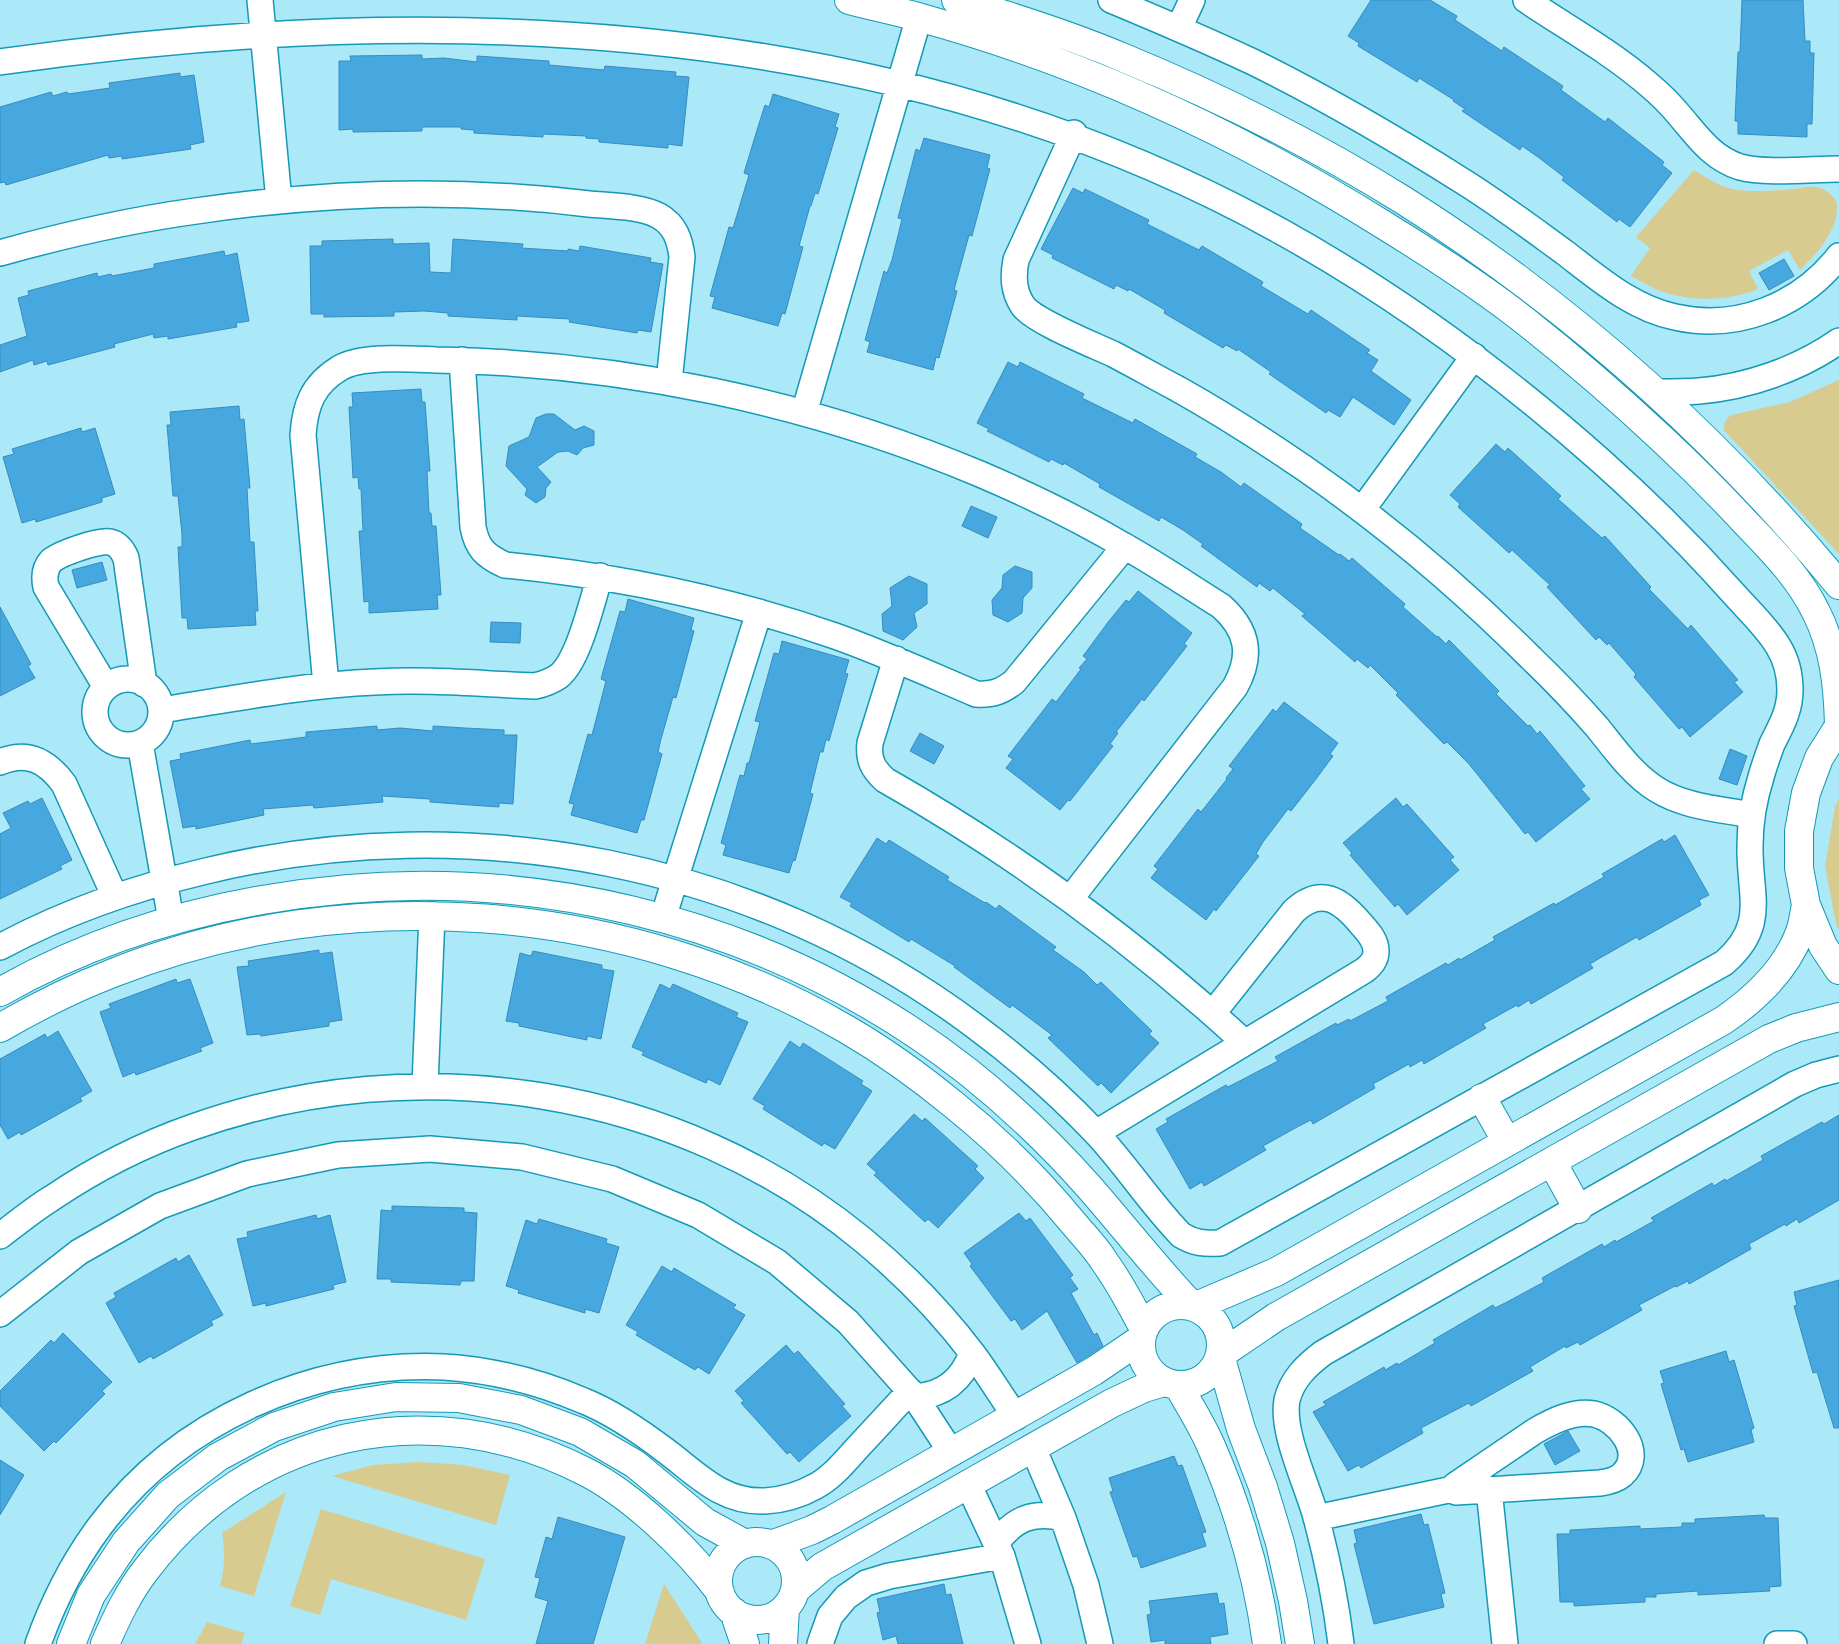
<svg xmlns="http://www.w3.org/2000/svg" width="1839" height="1644" viewBox="0 0 1839 1644" font-family="Roboto,sans-serif">
<style>
.green{fill:#d8cb8f}
.building{fill:#46a8df;stroke:#378dbd}
.lines{fill:none;stroke-linecap:round;stroke-linejoin:round}
.street-casing{stroke:#1599b4;stroke-width:28}
.secondary-casing{stroke:#1599b4;stroke-width:30}
.street{stroke:#fff;stroke-width:25}
.secondary{stroke:#fff;stroke-width:28}
</style>
<rect width="100%" height="100%" fill="#abe8f8"/>
<path class="green" d="M1694,170c12,7 24,16 38,19 20,4 42,1 62,0 7,-1 15,-3 23,-2 8,2 17,8 20,16 2,27 -20,50 -37,67l-12,-20 -39,21 9,18c-32,13 -71,13 -103,0 -8,-4 -16,-9 -24,-13l19,-28 -14,-11z
M1839,380v174l-115,-124c-1,-6 2,-11 7,-15l59,-13z
M1839,799v130l-3,-5 -11,-58 10,-59z
M420,1462l43,3 47,10 -14,50 -164,-49 41,-11z
M286,1492l-32,104 -34,-10c5,-18 5,-34 2,-53z
M321,1509l164,50 -19,61 -135,-41 -11,36 -30,-9z
M664,1584l36,56 2,4h-57z
M207,1622l38,11 -4,11h-46z"/>
<path class="building" d="M1371,0h59l27,16 -2,4 47,31 2,-4 59,39 -2,4 44,32 3,-4 56,44 -2,3 10,8 -42,54 -11,-8 -2,3 -55,-42 2,-3 -26,-20 -16,-11 -2,4 -58,-39 3,-2 -12,-8 1,-1 -35,-22 -2,4 -59,-36 1,-3 -11,-7z
M1742,0h61l2,41h5v12h4l-2,71h-5v13l-69,-3v-13h-3l3,-69h2z
M422,55v4l22,-1 33,4v-6l72,5v4l55,5 1,-4 71,6 -1,4 14,1 -7,69 -14,-2v4l-69,-6v-3l-13,-1v-2l-43,-2v3l-69,-4v-3l-13,-1v-2h-39v4l-69,1v-3l-14,1v-69h12l-1,-5z
M180,73v4l14,-2 10,67 -14,3 1,4 -69,10v-3l-13,2 -1,-3 -102,30 -1,-3 -5,1v-76l51,-15 2,4 14,-4 1,2 42,-6 -1,-5z
M773,94l66,20 -4,13 3,1 -20,66 -3,-1 -4,13h-1l-11,40 4,1 -18,67 -3,-1 -4,13 -66,-18 3,-11 -5,-1 19,-69 4,1 16,-53 -5,-2 13,-43 8,-25 4,2z
M924,138l66,17 -3,13 3,1 -18,67 -3,-1 -15,55 3,1 -18,67 -3,-1 -3,13 -66,-18 3,-10 -5,-2 19,-69 3,2 5,-13 10,-41 -4,-1 18,-69 4,2z
M1073,188l10,5 2,-4 64,31 -2,4 52,26 3,-4 61,36 -2,4 47,28 3,-4 59,40 -3,3 11,7 -7,11 40,29 -17,25 -41,-28 -13,20 -12,-7 -2,3 -57,-39 2,-2 -33,-23 -1,2 -11,-6 -3,3 -59,-35 1,-3 -36,-21 -1,2 -12,-6 -2,4 -62,-31 1,-3 -12,-6z
M393,239v5l36,-1 1,29 21,1 2,-34 70,5 -1,4 46,3v-2l11,2 1,-5 71,12 -1,4 13,2 -12,68 -13,-2 -1,3 -68,-11 1,-3 -53,-3v4l-69,-4v-3l-24,-2 -30,1v4l-70,1v-3h-13l-1,-68h12v-5z
M224,251l1,5 12,-3 12,68 -13,2 1,4 -69,12v-3l-14,2 -1,-4 -39,10 1,3 -67,18 -1,-4 -13,4 -1,-5 -33,12v-27l27,-9 -9,-38 11,-3 -1,-4 69,-18 1,4 13,-3 1,2 42,-8v-4z
M1784,259l10,17 -25,14 -10,-17z
M1008,362l10,5 2,-5 64,32 -2,4 51,25 2,-4 62,35 -2,3 26,15 20,15 3,-4 58,41 -2,4 39,27 1,-1 9,7 3,-3 53,46 -2,3 34,30 1,-1 8,8 3,-4 50,51 -3,3 32,32 2,-1 7,9 3,-3 45,55 -4,3 9,10 -54,43 -8,-10 -3,2 -56,-70 -22,-22 -3,2 -48,-49 2,-2 -28,-28 -2,3 -11,-9 -2,3 -53,-46 3,-2 -32,-26 -3,3 -11,-8 -2,4 -56,-41 2,-2 -20,-14 -22,-13 -2,4 -60,-34 1,-3 -36,-21 -1,2 -12,-6 -2,3 -62,-31 2,-2 -12,-6z
M421,389l1,13h3l5,69h-3l2,42h2l1,13h4l5,69h-4l1,14 -69,4v-12l-5,1 -5,-71h4l-2,-42h-2l-1,-12 -5,1 -4,-71h4l-1,-14z
M239,406l1,14 4,-1 6,69h-3l3,54h4l4,69h-3l1,14 -68,4 -1,-11h-5l-4,-71h4v-13l-4,-38h-5l-6,-71h4l-1,-13z
M546,414h8l21,16 9,-4 10,5v14l-11,3 -6,7 -9,-4 -10,1 -21,15 14,15 -5,6 -1,9 -9,6 -11,-8 2,-6 -21,-23 3,-20 20,-9 7,-19z
M81,428l1,4 13,-4 20,66 -13,4v4l-66,20 -1,-3 -13,4 -19,-66 11,-3 -2,-5z
M1496,444l9,8 3,-4 53,48 -3,3 44,39 3,-2 46,51 -2,2 39,40 3,-4 47,55 -4,2 9,10 -53,45 -8,-10 -3,2 -45,-52 2,-3 -27,-31 -2,2 -8,-8 -3,3 -49,-53 3,-2 -38,-35 -3,3 -21,-19 -30,-27 2,-3 -10,-9z
M971,506l26,11 -9,21 -26,-12z
M102,562l5,18 -30,8 -5,-18z
M1015,566l17,6v16l-9,10 -1,15 -14,9 -15,-7 -1,-15 10,-12 1,-13z
M909,576l18,8v20l-13,9 3,14 -14,13 -20,-9 -1,-17 10,-8 -2,-18z
M1138,591l54,42 -8,11 3,2 -43,55 -2,-2 -26,33 2,1 -8,11 3,2 -43,55 -2,-1 -8,10 -54,-42 7,-9 -5,-3 44,-57 4,3 25,-33 -2,-1 8,-9 -4,-3 26,-35 17,-21 3,2z
M628,599l66,19 -3,12 3,1 -18,67 -3,-1 -12,42 -3,13 4,2 -18,66h-3l-4,13 -66,-18 3,-11 -5,-1 19,-69 4,1 14,-54 -5,-2 19,-68 5,1z
M0,607l31,57 -3,2 7,12 -35,18z
M491,622l30,1 -1,20 -30,-1z
M782,641l67,19 -4,13 3,1 -19,67 -3,-2 -3,13h-3l-10,41 3,1 -18,67 -2,-1 -4,13 -66,-18 3,-10 -5,-2 19,-68 4,1 3,-13h2l11,-41 -5,-1 19,-68 5,1z
M1284,702l54,41 -8,11 3,2 -17,23 -25,32 -3,-2 -25,33 -7,12 3,2 -43,55 -2,-2 -8,11 -55,-42 7,-9 -4,-3 44,-57 3,3 26,-33 -1,-1 7,-9 -4,-3 44,-57 3,3z
M377,726v4l23,-2 33,3v-5l32,2 39,2v5h13l-4,69 -14,-1v4l-29,-2 -40,-3v-3l-48,-3 1,6 -69,6 -1,-3 -50,4 1,6 -68,14v-3l-13,2 -13,-67 11,-2 -1,-5 70,-14 1,4 55,-7v-5z
M920,733l24,13 -10,18 -24,-13z
M1730,749l17,7 -10,29 -18,-6z
M42,798l30,62 -12,6 2,3 -62,30v-65l11,-6 -8,-15 25,-12 2,3z
M1396,798l7,9 4,-3 47,53 -4,3 9,10 -52,45 -9,-11 -3,3 -45,-52 2,-2 -9,-10z
M1675,835l34,60 -10,5 2,5 -62,35 -2,-3 -37,21 -10,6 3,4 -62,36 -2,-4 -11,7 -1,-2 -34,19 3,4 -62,36 -2,-4 -12,7 -1,-3 -36,20 2,4 -62,36 -2,-4 -12,6 -36,20 3,4 -62,36 -2,-4 -12,7 -34,-60 12,-7 -2,-3 60,-34 2,2 50,-26 -3,-4 61,-34 1,2 12,-6 1,2 38,-20 -2,-4 60,-34 2,2 11,-7 1,2 35,-20 -2,-3 61,-34 1,2 49,-28 -2,-3 60,-35 2,3z
M877,838l9,6 3,-4 60,37 -2,3 38,23 1,-1 10,7 3,-4 57,42 -3,3 31,22 13,13 4,-3 51,49 -3,3 10,9 -48,50 -10,-10 -3,3 -50,-48 4,-3 -40,-30 -2,3 -56,-41 1,-1 -44,-27 -2,3 -59,-36 2,-3 -12,-6z
M319,950v4l13,-2 10,68 -13,2v4l-68,10 -1,-2 -13,1 -10,-68 12,-1 -1,-5z
M533,951l69,14v4l12,2 -13,68 -14,-3v4l-68,-14v-3l-13,-2 14,-68 11,3z
M176,979l1,4 13,-4 23,64 -13,5 2,3 -66,24 -1,-3 -12,5 -23,-65 11,-4 -2,-4z
M660,984l10,5 3,-5 65,29 -2,4 12,5 -28,63 -12,-6 -2,4 -64,-28 2,-3 -12,-5z
M58,1031l34,60 -12,7 2,3 -25,14 -36,20 -1,-3 -12,7 -8,-14v-66l45,-25 2,4z
M790,1041l10,7 3,-5 60,38 -2,3 11,7 -37,58 -11,-6 -2,3 -59,-37 2,-3 -12,-7z
M914,1114l8,7 3,-3 53,48 -3,3 9,9 -46,50 -10,-9 -3,3 -51,-47 3,-2 -10,-9z
M1839,1115v85l-40,23 -2,-4 -11,7 -1,-2 -36,20 2,5 -62,35 -1,-3 -12,6 -1,-1 -36,19 3,5 -62,35 -2,-3 -12,6 -1,-2 -35,21 3,4 -62,35 -2,-3 -48,25 2,5 -62,35 -2,-3 -11,6 -35,-59 13,-7 -3,-3 61,-35 1,3 12,-7 1,2 37,-22 -2,-3 60,-35 2,3 12,-6 37,-20 -2,-4 60,-34 2,3 11,-7 1,2 38,-21 -3,-3 61,-35 2,3 11,-7 1,2 37,-21 -2,-4 61,-34 2,2z
M392,1206l72,2v4l13,1 -3,68h-13l-1,4 -69,-3v-3h-14l4,-69 11,1z
M1019,1213l7,8 4,-3 43,57 -3,3 8,11 -7,4 23,42 3,-2 6,13 -26,17 -30,-52 -25,19 -7,-11 -4,2 -41,-55 2,-2 -8,-11z
M316,1215l1,4 13,-4 16,67 -13,3 1,4 -68,17v-3l-13,3 -16,-67 11,-2 -1,-5z
M539,1219l68,20 -1,4 13,4 -20,66 -14,-4v4l-67,-20 1,-3 -13,-4 20,-66 11,4z
M189,1255l34,60 -12,6 2,4 -60,34 -2,-3 -12,7 -33,-60 10,-6 -2,-4 62,-35 2,4z
M662,1266l10,6 2,-4 62,37 -3,3 12,7 -36,59 -11,-7 -3,3 -59,-35 2,-3 -12,-7z
M1839,1280v148h-5l-17,-56 -4,1 -19,-67 3,-1 -3,-13z
M63,1333l49,49 -10,9 3,3 -49,49 -2,-2 -10,10 -44,-45v-15l51,-51 3,3z
M786,1345l8,9 4,-3 47,53 -3,2 9,10 -52,46 -9,-10 -3,2 -46,-51 3,-2 -9,-10z
M1726,1351l3,11 5,-2 20,68 -3,2 3,12 -66,20 -4,-13 -3,1 -20,-66 3,-1 -4,-12z
M1568,1431l12,20 -25,14 -11,-21z
M1174,1456l4,10 4,-1 24,67 -4,1 4,13 -65,22 -4,-12 -4,1 -23,-65 3,-1 -4,-13z
M0,1460l24,15 -24,40z
M1421,1514l3,11 4,-1 17,69 -4,1 3,13 -70,17 -20,-80 3,-1 -3,-13z
M1764,1515l1,3h13l3,68 -12,1 1,4 -72,4v-4l-42,3v3h-11v5l-71,4v-4h-14l-3,-68h13v-4l70,-4v3l42,-2v-4h13v-4z
M558,1517l67,20 -32,107h-57l12,-43 -13,-4 5,-19 -5,-1 11,-40 6,2z
M944,1584l2,11 5,-1 12,50h-65l-2,-8 -13,4 -6,-27 3,-1 -3,-13z
M1217,1593l2,11 5,-1 4,31 -18,3 1,7h-46v-4l-14,2 -4,-27 4,-1 -2,-13z"/>
<g class="lines">
<g class="street-casing">
<path id="street" d="M260,0l19,201
M1111,0c48,20 95,40 142,62 73,36 143,77 211,120 35,22 67,46 100,70 34,26 68,56 111,65 62,14 125,-11 164,-61
M1526,0c40,27 85,52 122,84 12,10 23,21 32,32 18,21 32,42 60,51 25,7 72,2 99,2
M1179,28l13,-28
M0,62c432,-62 893,-47 1282,170 115,64 221,142 320,230 46,41 90,85 131,131 15,17 33,33 45,53 8,13 12,28 12,44 0,21 -9,36 -18,54 -4,11 -8,22 -11,33 -7,22 -11,46 -11,69 -1,50 18,79 -26,117l-504,280c-16,1 -26,0 -39,-8 -31,-32 -55,-70 -85,-102 -37,-39 -77,-74 -120,-106 -219,-165 -506,-220 -770,-156 -72,17 -141,41 -206,76
M1074,133l-58,127c-3,16 -3,31 7,46 12,16 71,39 92,49 21,11 42,23 63,34 43,24 85,51 126,79 81,56 157,120 227,190 23,22 45,45 66,69 18,22 35,47 59,62 28,18 64,20 96,26
M0,253c64,-18 130,-33 196,-42 129,-19 263,-23 393,-7 21,2 52,2 70,12 16,9 21,24 23,41l-13,125
M462,360l11,167c4,21 12,29 32,38 113,11 223,34 330,71 48,17 94,38 141,58 16,1 25,-2 38,-12l111,-136
M1657,392c14,0 29,0 42,-1 49,-4 100,-22 140,-50
M804,413l115,-396
M1362,510l112,-154
M896,659l-26,84c-2,17 3,26 15,37 130,74 249,161 359,262
M95 712a33 33 0 1 1 66 0a33 33 0 1 1-66 0Z
M326,685l-23,-250c2,-30 10,-51 37,-67 22,-13 70,-9 96,-8 187,3 372,42 544,114 49,21 99,45 146,73 32,18 63,39 95,59 27,24 32,49 14,81l-164,211
M106,687l-60,-100c-2,-9 -2,-18 5,-26 8,-7 49,-22 59,-19 9,2 13,9 16,16l18,126
M161,710c71,-11 142,-25 214,-28 54,-3 106,2 160,4 9,-2 17,-5 24,-10 20,-16 33,-75 41,-100
M140,743l31,177
M0,762c28,-12 47,-1 64,22l51,113
M663,918l96,-306
M425,1085l7,-170
M1096,1133l269,-163c6,-5 11,-10 11,-19 0,-11 -8,-19 -15,-27 -20,-24 -40,-38 -67,-13l-81,102
M0,1236c17,-13 34,-27 52,-38 43,-29 92,-54 141,-71 226,-80 484,-40 670,113 40,33 78,72 110,114 15,20 28,42 43,63
M0,1314l79,-62 81,-46 87,-32 91,-19 92,-6 92,8 90,22 86,36 79,47 71,60 67,75 36,55
M915,1397c29,-2 47,-17 57,-44
M1033,1448l30,70 23,67 14,59
M968,1484l34,72 26,88
M1489,1489l16,155
M1316,1518l137,-29 3,3 144,-9c8,-1 16,-3 22,-8 24,-22 -4,-56 -28,-61 -20,-4 -42,7 -59,17l-81,55 -1,3
M997,1542c18,-24 37,-31 66,-24
M38,1644c15,-42 35,-82 62,-118 79,-106 213,-165 344,-159 48,3 96,15 140,34 30,12 57,31 82,50 31,23 56,52 99,50 18,-1 35,-6 51,-15 17,-9 30,-26 43,-40 17,-18 34,-37 51,-55
M820,1644l10,-28 16,-19 20,-14 23,-7 113,-20
M1341,1644c-5,-42 -14,-86 -25,-127 -9,-33 -35,-85 -29,-117 5,-21 20,-35 36,-47l472,-269 21,-9 23,-6
M1777,1644h17"/>
</g>
<g class="secondary-casing">
<path id="secondary" d="M849,0c23,6 46,11 69,17 165,45 324,119 469,210 47,29 95,60 138,94 48,38 93,77 137,118 29,27 56,54 82,82 27,28 55,56 72,91 18,35 22,74 23,113
M956,0c57,17 114,35 168,58 97,40 191,87 279,142 165,104 312,235 436,385
M1839,726l-20,32 -13,35 -7,38v37l7,37 17,41 16,24
M0,992c81,-46 171,-76 262,-92 248,-44 505,15 705,171 44,35 86,75 123,117 34,39 66,80 102,118
M0,1028c36,-21 74,-40 113,-55 235,-93 514,-71 733,56 38,22 74,48 108,76 45,36 85,76 121,120 10,12 21,23 29,36 16,22 28,45 40,68
M1482,1098l25,44
M1552,1162l26,47
M1141 1345a40 40 0 1 1 80 0a40 40 0 1 1-80 0Z
M1194,1307l82,-35 448,-252c32,-22 62,-50 76,-88 3,-8 4,-18 6,-27
M1178,1385c11,20 24,40 33,61 27,62 47,131 56,198
M718 1581a39 39 0 1 1 78 0a39 39 0 1 1-78 0Z
M771,1545l41,-15 20,-10 262,-149 47,-32
M795,1590l27,-23 290,-164 32,-15 20,-6
M734,1612l11,32
M71,1644l20,-49 35,-53 42,-47 50,-38 56,-30 60,-20 62,-10 63,1 62,12 59,22 55,32 70,58 40,22
M105,1644c11,-25 23,-51 40,-73 106,-141 283,-179 439,-100 48,24 104,78 136,121
M783,1644l2,-36
M1300,1644l-7,-43 -13,-58 -17,-56 -22,-58 -21,-74 56,-38 493,-278 27,-11 43,-11"/>
</g>
<use href="#street" class="street"/>
<use href="#secondary" class="secondary"/>
</g>
</svg>
